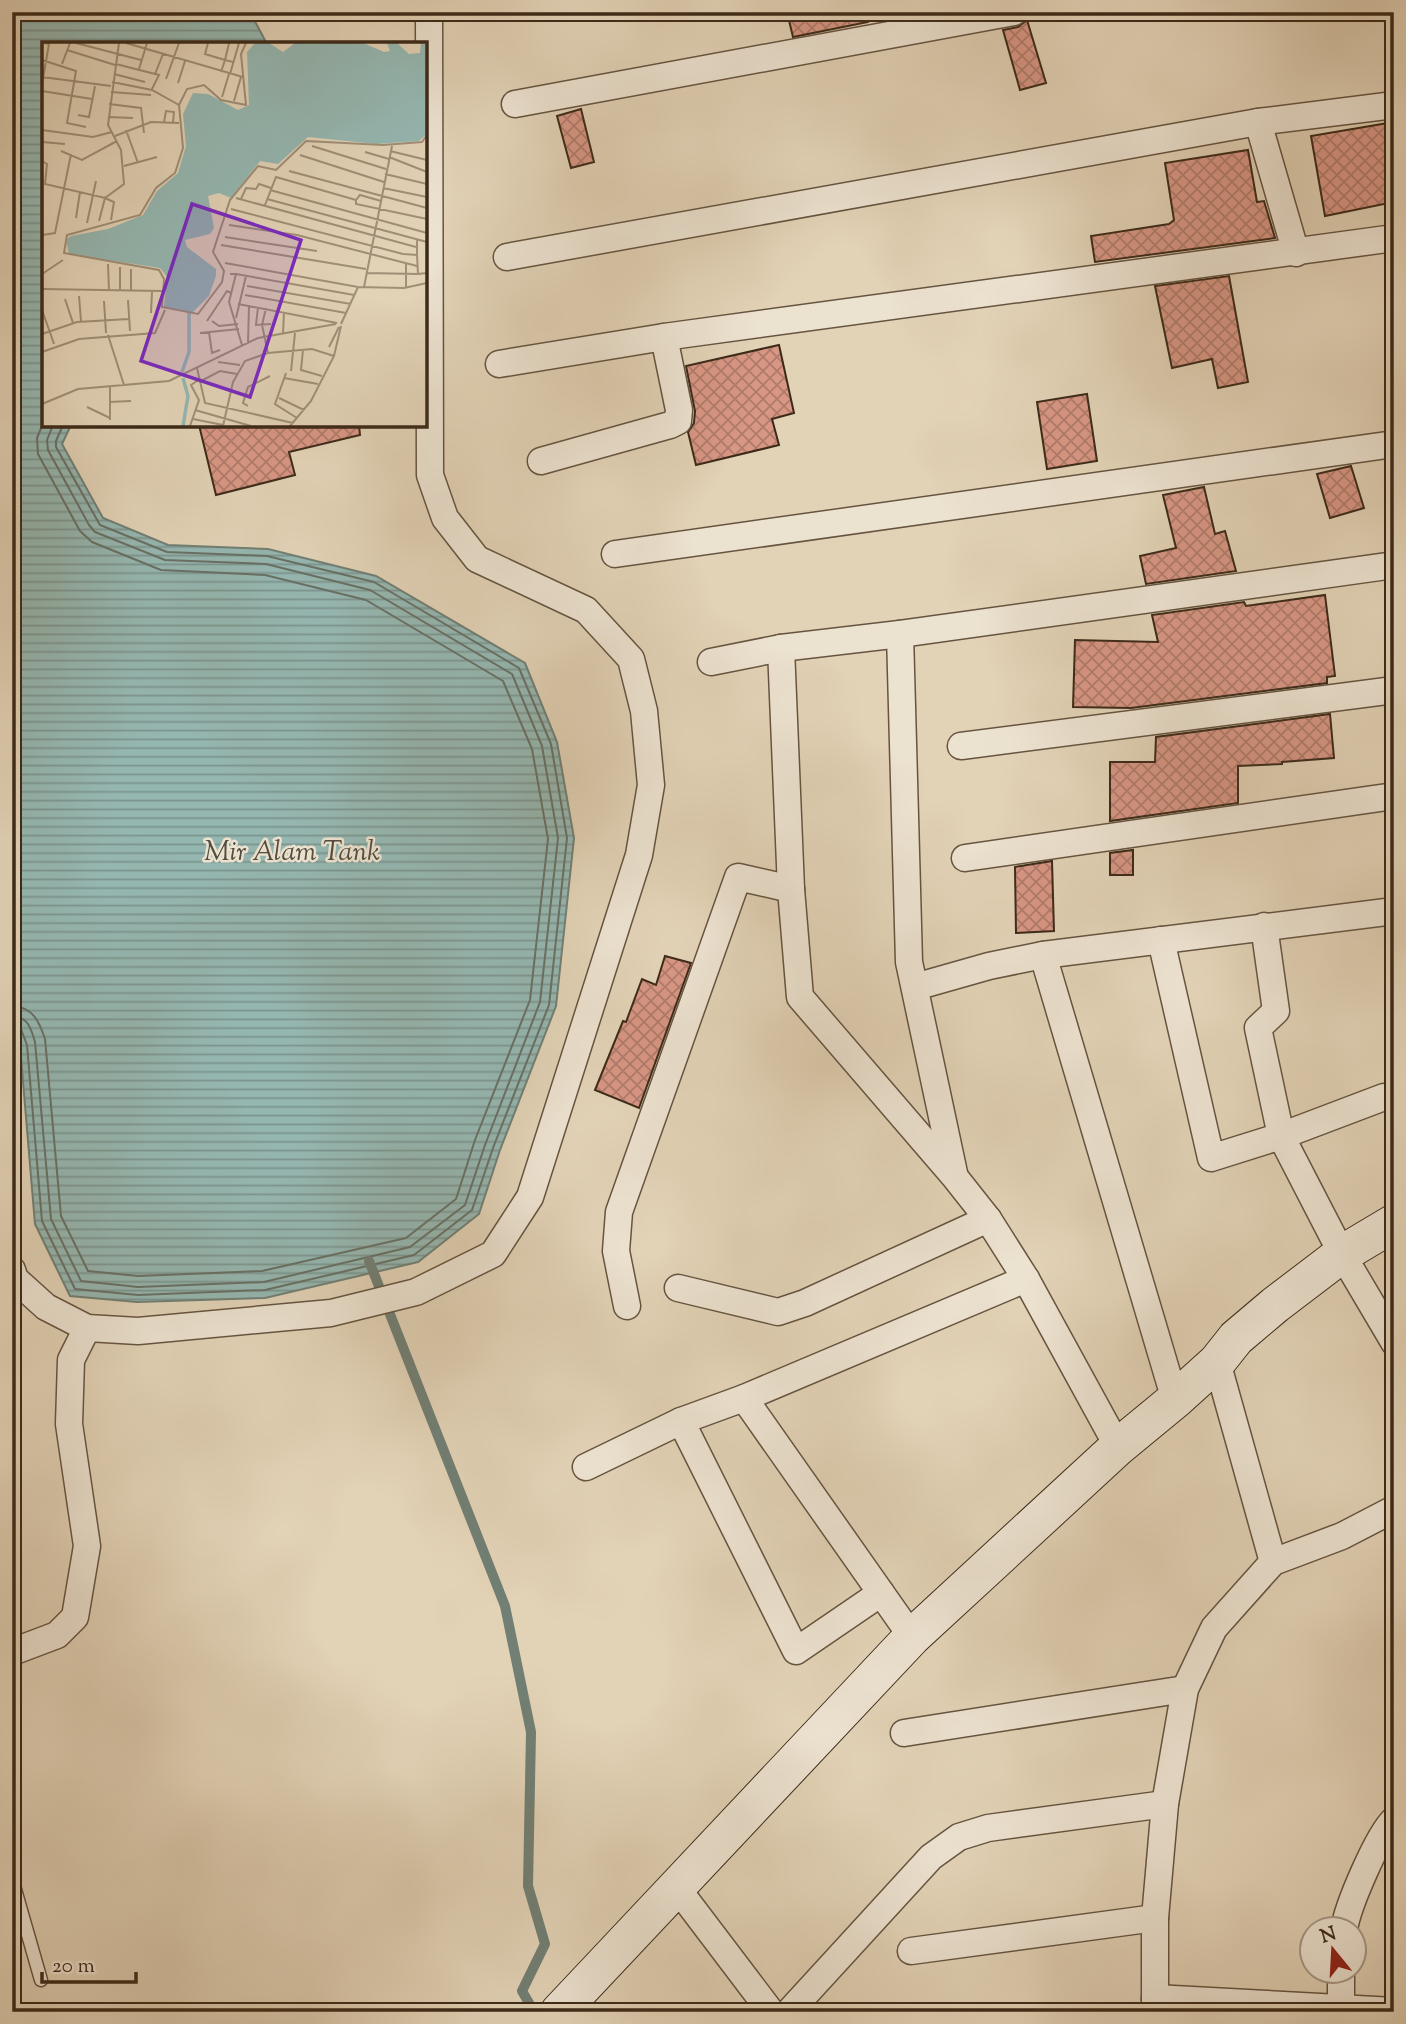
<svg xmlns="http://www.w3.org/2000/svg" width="1406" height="2024" viewBox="0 0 1406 2024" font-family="'Sorts Mill Goudy',serif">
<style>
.water{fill:url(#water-rules);stroke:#717f74;stroke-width:2}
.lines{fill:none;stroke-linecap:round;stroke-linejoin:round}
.shore{stroke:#687065;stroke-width:2}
.stream{stroke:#717f74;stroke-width:10}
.building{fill:url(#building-cross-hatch);stroke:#3c2a19;stroke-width:2}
.lane-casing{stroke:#665440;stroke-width:15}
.street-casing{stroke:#665440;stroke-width:29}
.secondary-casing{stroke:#3c2a19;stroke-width:39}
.lane{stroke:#ece2d0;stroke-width:12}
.street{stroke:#ece2d0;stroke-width:26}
.secondary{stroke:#ece2d0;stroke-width:37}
.labels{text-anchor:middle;stroke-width:5;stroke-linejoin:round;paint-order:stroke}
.water-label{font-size:28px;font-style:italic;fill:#524d3f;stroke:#ece2d0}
.inset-river{fill:none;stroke:#95b7b1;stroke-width:3.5}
.inset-road{fill:none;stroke:#a08f77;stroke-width:2}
.view{fill:#7b2cbf;fill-opacity:0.15;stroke:#7b2cbf;stroke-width:3.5}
.inset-edge{fill:none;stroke:#3c2a19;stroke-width:3.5}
</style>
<defs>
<pattern id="water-rules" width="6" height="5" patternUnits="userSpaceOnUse" patternTransform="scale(1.75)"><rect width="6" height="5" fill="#95b7b1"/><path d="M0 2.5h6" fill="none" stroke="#7b958f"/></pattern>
<pattern id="building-cross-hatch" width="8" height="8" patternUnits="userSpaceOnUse" patternTransform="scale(1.75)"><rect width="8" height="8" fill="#d89684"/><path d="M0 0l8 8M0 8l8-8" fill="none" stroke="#b07b6b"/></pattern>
</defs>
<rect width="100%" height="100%" fill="#e2d2b6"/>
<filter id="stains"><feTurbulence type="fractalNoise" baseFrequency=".00286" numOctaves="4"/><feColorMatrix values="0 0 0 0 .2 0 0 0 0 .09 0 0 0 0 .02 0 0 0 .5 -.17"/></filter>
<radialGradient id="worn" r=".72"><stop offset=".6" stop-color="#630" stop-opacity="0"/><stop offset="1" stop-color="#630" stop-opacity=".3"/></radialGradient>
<path class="water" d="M12,12H250L267,44H44V425H71L62,444L103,518L168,545L268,549L376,576L525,663L557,742L574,838L556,1006L500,1150L479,1214L418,1262L265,1298L137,1302L70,1296L35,1224L20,1046L12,1023Z"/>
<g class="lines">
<g class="shore">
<path d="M12,1006C33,1007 39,1021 45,1039L61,1216L88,1271L138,1276L262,1271L406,1238L456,1199L475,1140L530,1000L548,839L532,749L503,681L366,600L265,575L161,570L92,542L80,531L38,454L37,438L44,421"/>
<path d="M12,1016C28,1017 31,1028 35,1042L51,1219L81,1281L138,1287L264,1282L410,1247L465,1205L485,1145L540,1002L558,838L542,746L512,674L370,590L266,564L165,560L95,532L89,525L48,450L47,440L53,425"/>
<path d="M12,1025L21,1029L27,1045L42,1221L75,1289L138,1295L265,1290L414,1255L472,1210L493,1148L549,1005L567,838L551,744L519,668L374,582L267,556L167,552L100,525L56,447V441L63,425"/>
</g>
<path class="stream" d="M369,1261L505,1606L531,1732L528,1886L545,1944L522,1991L529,2003"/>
</g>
<g class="building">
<path d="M787,12H867L868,22L793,37Z"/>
<path d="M1027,20L1046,83L1020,90L1003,30L1018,27Z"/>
<path d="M581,109L594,162L571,168L557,116Z"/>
<path d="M1394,122V202L1325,216L1311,136Z"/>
<path d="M1248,150L1257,202L1264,201L1275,238L1095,262L1091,236L1169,224L1174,220L1165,163Z"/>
<path d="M1229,276L1248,382L1218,388L1212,359L1172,368L1155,286Z"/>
<path d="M779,345L794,413L772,419L779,445L696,465L688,432L694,423L695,411L686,366Z"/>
<path d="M1087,394L1097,461L1047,469L1037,402Z"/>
<path d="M199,425H359L360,435L289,452L295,475L216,495Z"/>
<path d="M1351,466L1364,508L1330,518L1317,474Z"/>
<path d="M1204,487L1215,534L1225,531L1236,571L1146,584L1140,556L1176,548L1163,495Z"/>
<path d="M1325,595L1335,676L1327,677V683L1131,708L1073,707L1075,640L1158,642L1152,615L1244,602L1246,606Z"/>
<path d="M1330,714L1334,758L1282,762V764L1238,766V803L1110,821V762H1155L1156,737Z"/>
<path d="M1133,850V875H1110V853Z"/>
<path d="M1052,861L1054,931L1016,933L1015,867Z"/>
<path d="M665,956L691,963L639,1108L595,1090L623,1021L626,1022L642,979L656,985Z"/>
</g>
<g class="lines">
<defs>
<path id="lane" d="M12,1879L41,1980"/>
<g id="street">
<path d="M515,104L1014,12"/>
<path d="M1258,122L1296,253"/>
<path d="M507,257L1258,122L1394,105"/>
<path d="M499,364L664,337L1394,238"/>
<path d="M541,461L670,425L678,421L679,410L664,337"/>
<path d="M615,554L1394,444"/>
<path d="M900,634L909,962L954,1173"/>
<path d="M781,648L900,634L1394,565"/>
<path d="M711,662L781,648L791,889L800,997L954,1176L988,1219L1026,1279L1118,1447"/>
<path d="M961,746L1394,690"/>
<path d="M965,858L1394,796"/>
<path d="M1264,926L1276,1011L1258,1028L1281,1136L1342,1254L1394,1342"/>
<path d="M1161,940L1211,1158L1281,1136L1384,1097"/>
<path d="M1043,955L1175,1400"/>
<path d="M915,987L989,966L1043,955L1394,911"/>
<path d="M12,1270L15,1279L46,1307L87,1328L138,1331L331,1313L416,1292L493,1254L530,1197L639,855L651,785L644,711L631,659L586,610L477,559L445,518L430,475L429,12"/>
<path d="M678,1288L778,1312L805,1303L988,1219"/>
<path d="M627,1306L616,1251L619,1212L738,877L791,889"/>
<path d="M1217,1362L1273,1562"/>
<path d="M744,1398L912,1637"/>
<path d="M681,1421L796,1651L881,1593"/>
<path d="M586,1467L681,1421L744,1398L1026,1279"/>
<path d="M12,1652L57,1635L75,1617L87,1546L69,1424L71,1360L87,1328"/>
<path d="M904,1733L1185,1689"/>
<path d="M677,1888L771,2012"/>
<path d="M1344,1930C1347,1907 1378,1835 1394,1820"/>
<path d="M911,1951L1155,1918"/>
<path d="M1341,1972V2012"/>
<path d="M1155,1998L1394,2011"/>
<path d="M789,2012L931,1857L959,1837L988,1828L1165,1804"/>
<path d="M1155,2012V1918L1165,1804L1185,1689L1214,1628L1273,1562L1342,1536L1394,1509"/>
</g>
<path id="secondary" d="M559,2012L912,1637L1118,1447L1175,1400L1217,1362L1236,1338L1275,1305L1342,1254L1394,1223"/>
</defs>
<use href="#lane" class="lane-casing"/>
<use href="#street" class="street-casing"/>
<use href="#secondary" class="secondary-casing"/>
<use href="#lane" class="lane"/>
<use href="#street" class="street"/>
<use href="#secondary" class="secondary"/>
</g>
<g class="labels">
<g class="water-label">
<text x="292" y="860">Mir Alam Tank</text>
</g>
</g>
<g transform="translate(42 42)">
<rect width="385" height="385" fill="#e2d2b6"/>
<path d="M213,1H227L241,10L253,1H321L342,10L348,9L345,1H355L367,12L378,11L379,1H385V92L377,99L334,102L266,95L236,122L218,119L189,156L177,151L166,154L172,186L168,192L143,198L145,205L174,227V234L167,254L150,271L122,265L125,235L118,226L27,212L24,198L29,194L66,187L101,173L115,149L136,131L144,104L141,72L151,51L166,52L196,68L207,63L205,10Z" fill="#95b7b1"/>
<path class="inset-river" d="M140,330L147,310V271M141,384L146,354L141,336"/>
<path class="inset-road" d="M34,1L99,18M84,1L201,35M166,1L163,12L183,18L179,30M187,1L183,18L191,20M204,1L199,12L204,63L179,58L162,43L145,47L137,63L141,106L133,131L114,146L98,173L25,193L22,211L117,228L122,237L120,265L156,272L180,240L182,229L171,210L188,158L216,124L234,128L264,99L341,103L380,100L385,93M25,8L73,23M0,18L34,29L25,81L44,85M20,22L28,1M74,22L117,33L110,47M97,27L105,1M72,32L103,40M113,32L121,12M188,32L197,1M0,35L69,44M124,37L137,1M70,40L110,48L137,63M136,41L143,19M0,42L7,2L3,1M0,49L50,57M69,50L109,53M180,55L187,32M192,59L199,35M67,62L99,66L102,91M36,73L47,75L53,44M66,75L91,76M122,80L124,69L132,70L131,81M0,88L51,95L70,90M84,88L96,121M73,94L109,80L137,81M0,100L23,102M270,104L344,127M19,109L40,118L75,99M348,109L385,118M323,110L347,117M258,113L342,140M347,115L385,130M0,119L5,122L3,142L63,156L82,142L79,108L66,83L77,1M82,124L115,115M247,129L385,166M343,132L385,142M341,146L385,155M228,148L385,191M194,156L374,205M199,157L204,146L214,147L217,142L229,146M225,157L385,200M314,158L318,153L339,159M223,163L234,135L314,158V162L385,177M189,167L361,212L375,213V197M34,176L38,150M57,179L63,156L72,160L69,178M45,181L54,139M187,183L255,193L375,224M0,193L13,191L29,112M183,195L275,209M179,203L324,227M375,213L376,232L385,231M183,221L316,245M66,222L67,249M364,222V245M78,225V249M89,227V249M324,231L376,232M0,232L21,218M188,232H194L187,260L200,303M194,232L312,253M205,244L309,262M322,245L350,104M0,247L120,249M203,253L304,271M37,254L39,279M23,257L31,281M86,258L88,289M62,259L64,291M196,262L295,281M216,265L214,283L229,282M224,266L220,283L226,311M0,268L12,302M109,271L110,249M194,276L204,234M165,279L185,249L189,251M170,279L177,284L196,282M299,282L316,245L362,246L385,241M167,290L170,311L178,308M158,291L197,287M0,292L35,280L87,277M241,292L242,270M66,293L82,343M206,301L207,263M287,305L297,285M261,308L259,328L280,334M0,310L37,297L113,291L123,268M176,320L198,323M155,326L163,361L251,381M249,329L253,291M244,331L233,362L255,376M242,336L276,342M159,339L178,329L195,332M68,345V378M237,356L262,368M67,360L89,359M0,362L36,347L127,339L216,296L294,282M206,364L201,361L206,345L228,334M45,365L68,376M153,368L209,384M151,377L181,383M148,384L157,358L149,343L158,337M181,384L191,340L203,319L226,311L270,307L292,314M248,384L269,359L292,314L299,284"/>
<path class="view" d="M150,162L259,198L208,355L99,319Z"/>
<rect width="385" height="385" class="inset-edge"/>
</g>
<rect width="1406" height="2024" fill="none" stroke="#e2d2b6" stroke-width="42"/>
<rect x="14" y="14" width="1378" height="1996" fill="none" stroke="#3c2a19" stroke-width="3.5"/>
<rect x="21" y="21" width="1364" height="1982" fill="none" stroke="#3c2a19" stroke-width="2"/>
<g transform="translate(1333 1950) rotate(342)"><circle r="33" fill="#ece2d0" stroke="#a69887" stroke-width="2"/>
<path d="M0-5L12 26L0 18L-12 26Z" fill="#8f2418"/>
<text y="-10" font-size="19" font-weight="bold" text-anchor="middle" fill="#3c2a19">N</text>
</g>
<path d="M42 1972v10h94v-10" fill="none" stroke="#3c2a19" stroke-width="3.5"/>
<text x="52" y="1972" font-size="21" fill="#3c2a19" stroke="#ece2d0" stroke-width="5" paint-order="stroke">20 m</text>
<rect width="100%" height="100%" filter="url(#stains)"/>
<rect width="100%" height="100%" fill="url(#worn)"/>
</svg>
